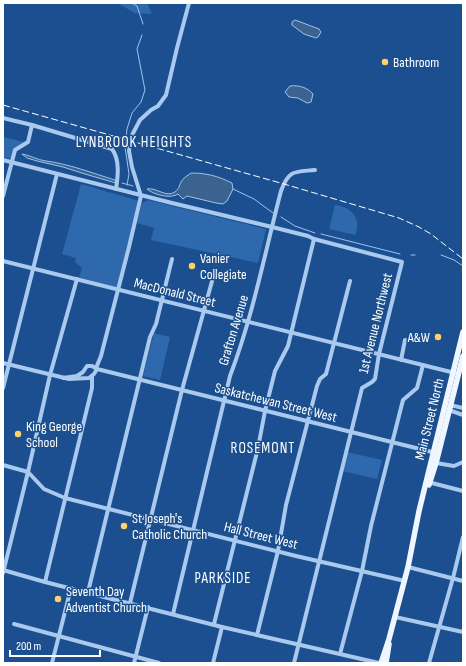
<svg xmlns="http://www.w3.org/2000/svg" width="466" height="666" viewBox="0 0 466 666" font-family="'Sofia Sans Condensed',sans-serif">
<style>
.green{fill:#2e69ad}
.water{fill:#3c6290;stroke:#9cc4f0}
.lines{fill:none;stroke-linecap:round;stroke-linejoin:round}
.stream{stroke:#9cc4f0;stroke-width:1}
.minor{stroke:#a9c9ee;stroke-width:4}
.major{stroke:#f0f6ff;stroke-width:5.5}
.rail{stroke:#fff;stroke-width:1;stroke-dasharray:7 3;stroke-linecap:butt}
.poi-dot{fill:#ffd166;stroke:#1b4f8f;stroke-width:1.5}
.labels{text-anchor:middle;stroke-width:3;stroke-linejoin:round;paint-order:stroke}
.poi-label{font-size:14px;fill:#fff;stroke:#1b4f8f;text-anchor:start}
.street-label{font-size:14px;fill:#fff;stroke:#1b4f8f}
.neighbourhood-label{font-size:15px;letter-spacing:1px;fill:#fff;stroke:#1b4f8f}
</style>
<rect width="100%" height="100%" fill="#1b4f8f"/>
<g class="green">
<path d="M117,3H147L152,14L135,13Z"/>
<path d="M3,137L28,143L16,151L12,159L3,157Z"/>
<path d="M81,184L139,201L117,288L79,278L82,268L75,262L76,258L62,254Z"/>
<path d="M148,200L266,229L258,263L151,240L154,228L137,223L142,203Z"/>
<path d="M335,205C352,207 362,219 355,235L329,229Z"/>
<path d="M154,333L170,337L160,380L143,376Z"/>
<path d="M347,452L382,460L377,479L343,471Z"/>
</g>
<g class="water">
<path d="M295,20L319,29L321,32L318,37L316,38L304,34L292,25V22Z"/>
<path d="M290,86C298,85 307,87 313,94L311,102L307,103L298,98L289,97L285,92Z"/>
<path d="M22,154C30,155 37,160 46,161C69,164 92,173 115,180L116,181V183L85,174L63,167L37,161L27,158Z"/>
<path d="M191,173C206,173 218,176 232,183L233,189L227,201L223,204L216,203L187,196L183,199L178,194C171,199 154,195 147,189C156,187 166,198 175,192C179,189 179,186 181,182C183,178 187,176 191,173Z"/>
</g>
<g class="lines">
<g class="stream">
<path d="M132,3L137,6L143,24"/>
<path d="M122,183L133,186"/>
<path d="M127,185L129,174L125,147L127,129L132,113L141,102L145,90L137,49L142,35"/>
<path d="M233,189L254,199L273,213"/>
<path d="M281,217L295,226L315,233"/>
<path d="M321,234L400,254"/>
<path d="M411,255H415"/>
<path d="M441,255L454,260L463,266"/>
</g>
<g class="minor">
<path d="M3,118L32,125L112,149C120,160 118,176 116,189"/>
<path d="M3,160L172,203L272,227L308,236L314,239L402,262L379,354L375,379L372,382L362,388L294,663"/>
<path d="M3,196L15,150L28,142L32,125"/>
<path d="M3,261L455,373"/>
<path d="M401,360L405,340"/>
<path d="M3,363L69,379L89,378L94,374L97,369L92,366H87L83,372L77,376L63,378"/>
<path d="M96,368L101,356L129,247L141,196L132,167L129,151L131,137L140,120L151,110L158,106L166,95L177,48L189,3"/>
<path d="M97,369L436,453"/>
<path d="M3,388L57,174"/>
<path d="M450,405L463,408"/>
<path d="M449,410L463,415"/>
<path d="M436,463L454,466L463,462"/>
<path d="M3,465L28,472L44,489L65,498L296,556L405,581"/>
<path d="M428,482L463,491"/>
<path d="M408,567L463,581"/>
<path d="M3,570L45,582L222,627L379,663"/>
<path d="M3,573L28,472L50,375L77,279"/>
<path d="M45,582L92,388V376"/>
<path d="M88,592L150,337L156,324L172,259"/>
<path d="M130,603L182,390L214,274"/>
<path d="M173,614L230,376C253,316 265,252 281,191C289,169 295,172 315,170"/>
<path d="M395,617L463,632"/>
<path d="M14,624L159,663"/>
<path d="M214,624L258,448L265,411L275,371L288,346L314,239"/>
<path d="M257,635L278,551L286,505L317,386L320,379L326,374L350,281"/>
<path d="M340,654L362,571L371,526L403,400L417,388L423,365"/>
<path d="M52,663L71,588"/>
<path d="M134,663L148,607"/>
<path d="M213,663L222,627"/>
<path d="M429,663L453,578L463,537"/>
</g>
<g class="major">
<path d="M429,485L436,463L463,356"/>
<path d="M381,663L389,639L408,567L419,511L463,332"/>
<path d="M386,663L389,644"/>
</g>
<path class="rail" d="M3,105L284,184L399,218L419,227L431,234L463,259"/>
</g>
<g class="poi-dot">
<circle cx="385" cy="62" r="4"/>
<circle cx="192" cy="266" r="4"/>
<circle cx="438" cy="337" r="4"/>
<circle cx="18" cy="434" r="4"/>
<circle cx="124" cy="526" r="4"/>
<circle cx="58" cy="599" r="4"/>
</g>
<g class="labels">
<g class="poi-label">
<text x="393" y="67">Bathroom</text>
<text x="200" y="263">Vanier<tspan x="200" dy="16">Collegiate</tspan></text>
<text x="430" y="342" text-anchor="end">A&amp;W</text>
<text x="26" y="431">King George<tspan x="26" dy="16">School</tspan></text>
<text x="132" y="523">St Joseph's<tspan x="132" dy="16">Catholic Church</tspan></text>
<text x="66" y="596">Seventh Day<tspan x="66" dy="16">Adventist Church</tspan></text>
</g>
<g class="street-label">
<text transform="translate(175 292) rotate(14)" y="5">MacDonald Street</text>
<text transform="translate(375 323) rotate(-76)" y="5">1st Avenue Northwest</text>
<text transform="translate(233 330) rotate(-73)" y="5">Grafton Avenue</text>
<text transform="translate(276 402) rotate(14)" y="5">Saskatchewan Street West</text>
<text transform="translate(429 419) rotate(-76)" y="5">Main Street North</text>
<text transform="translate(261 535) rotate(14)" y="5">Hall Street West</text>
</g>
<g class="neighbourhood-label">
<text x="134" y="147">LYNBROOK HEIGHTS</text>
<text x="263" y="453">ROSEMONT</text>
<text x="223" y="583">PARKSIDE</text>
</g>
</g>
<rect width="466" height="666" fill="none" stroke="#ffffff" stroke-width="8"/>
<path d="M10 650v6h90v-6" fill="none" stroke="#ffffff" stroke-width="2"/>
<text x="16" y="650" font-size="12" fill="#ffffff" stroke="#1b4f8f" stroke-width="3" paint-order="stroke">200 m</text>
</svg>
